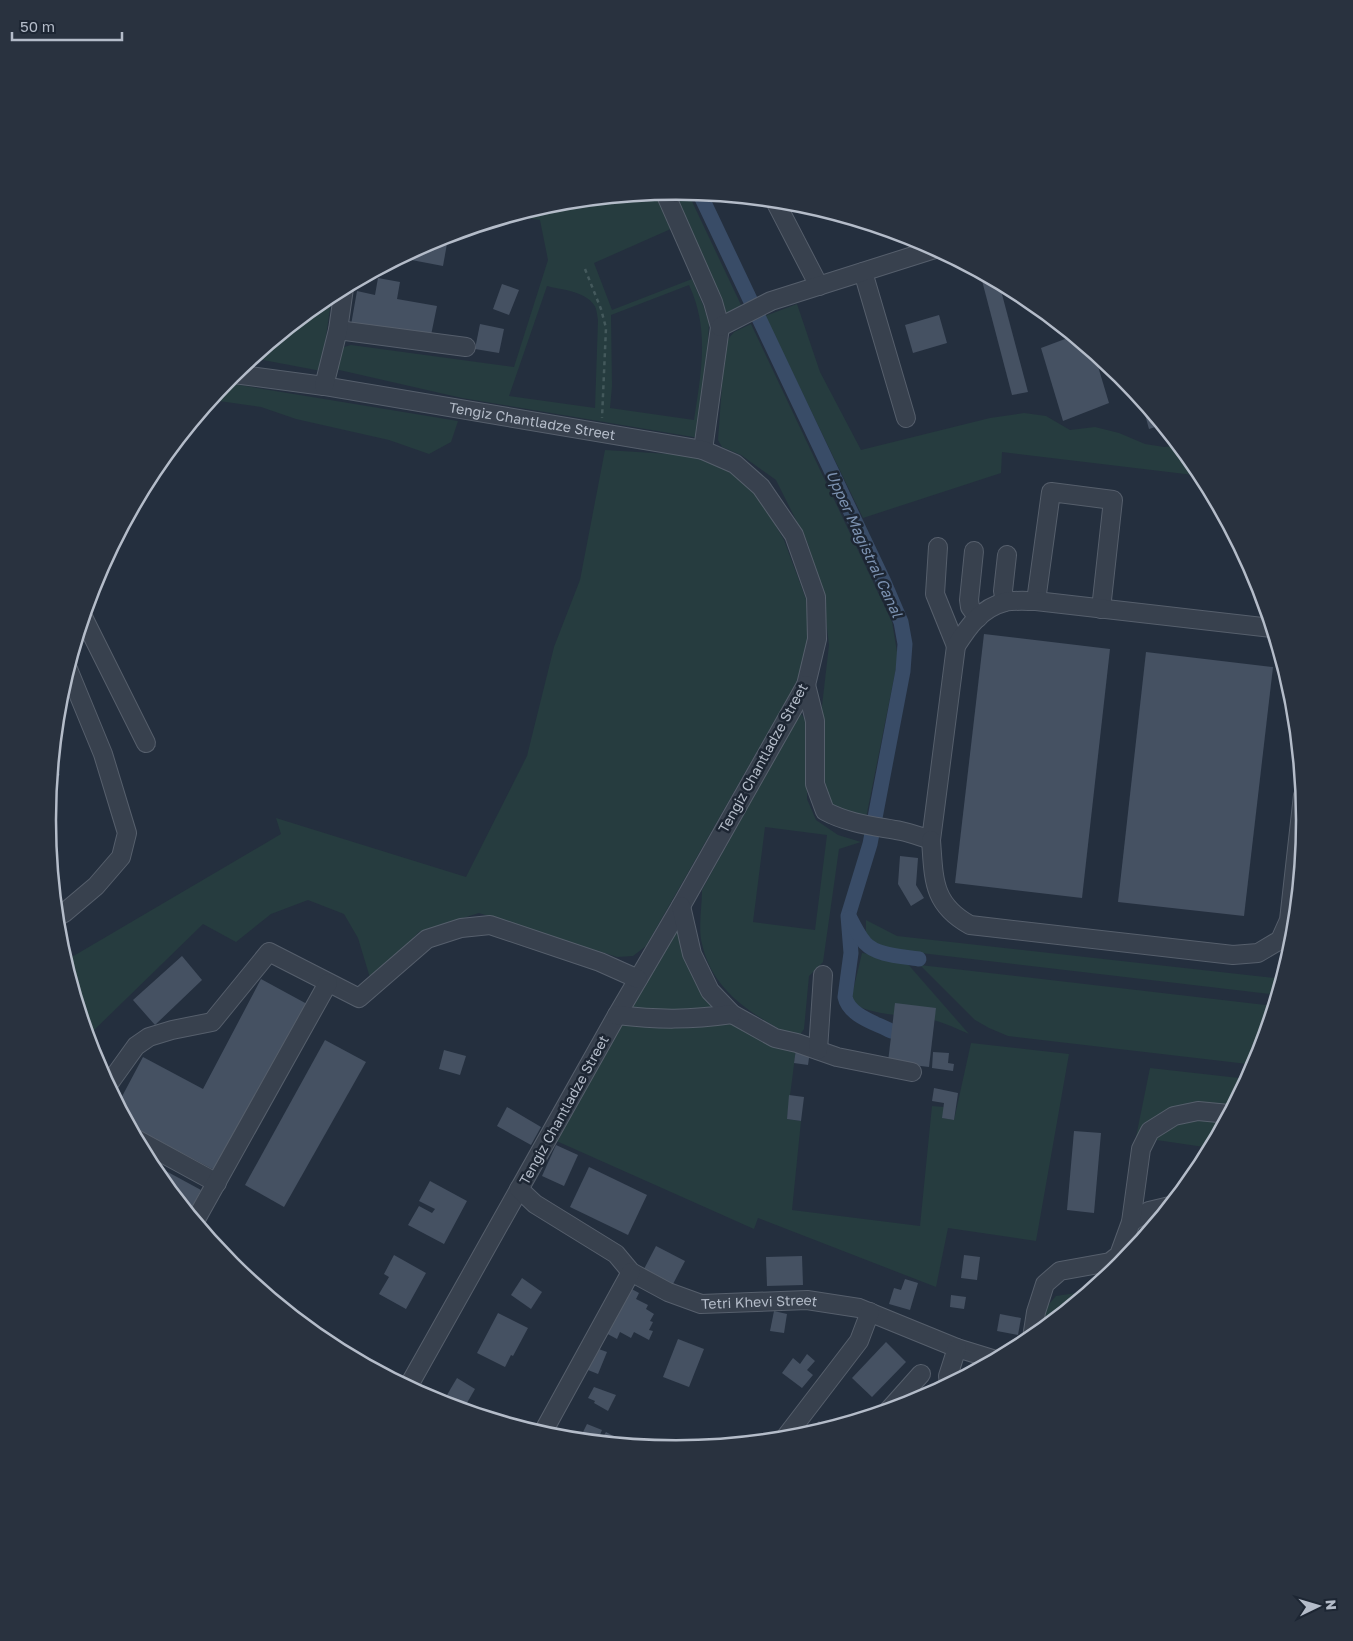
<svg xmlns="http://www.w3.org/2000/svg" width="1353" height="1641" viewBox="0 0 1353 1641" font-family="'Golos Text',sans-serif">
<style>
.green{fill:#263c3f;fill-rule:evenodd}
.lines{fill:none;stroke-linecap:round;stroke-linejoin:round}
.canal{stroke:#394c67;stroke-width:15}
.building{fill:#455162}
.minor-casing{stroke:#565f6c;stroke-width:20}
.path{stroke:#44595c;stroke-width:2.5;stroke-dasharray:4 4;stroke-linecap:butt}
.minor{stroke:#38414e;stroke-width:18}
.labels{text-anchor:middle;stroke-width:5;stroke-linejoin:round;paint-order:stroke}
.street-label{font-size:14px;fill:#b4bcc9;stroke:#1d2633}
.water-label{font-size:15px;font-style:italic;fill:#7c92b1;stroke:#1d2633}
.rim{fill:none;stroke:#b4bcc9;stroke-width:2.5}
</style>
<rect width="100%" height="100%" fill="#242f3e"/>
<g class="green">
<path d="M672,192L688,193L742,307L726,315L719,313Z"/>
<path d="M658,193L673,228L594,263L612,310L692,279L703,305L709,323L706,371L699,438L462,398L335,369L341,348L351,345L514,367L548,260L540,220L512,216L554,204ZM689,285C710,329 701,374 694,420L610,408L612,386L611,315ZM547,286C562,290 585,291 594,305C597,309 597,315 598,320L595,408L509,396Z"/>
<path d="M332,295L321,371L253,358L327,297Z"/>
<path d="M797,304L820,372L861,450L990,418L1024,413L1046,416L1070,430L1095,427L1119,433L1145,444L1164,447L1179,446L1202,476L1002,452L1001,473L863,518L765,316Z"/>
<path d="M751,324L892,622L898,658L866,818L847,812L833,805L825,791L822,706L829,645L823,595L808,544L776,480L741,455L722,447L718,440L725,343L734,332Z"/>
<path d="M226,383H227L458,421L451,442L429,454L389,440L296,419L261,407L212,400Z"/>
<path d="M605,450L702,456L734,473L756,492L784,540L806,599L809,641L799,678L646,946L633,956L617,957L479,913L419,932L371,981L358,938L344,914L308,900L271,914L236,942L203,924L88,1036L65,961L281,834L276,818L466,877L527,756L554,647L580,580Z"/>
<path d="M800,712L808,724L807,799L816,820L838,835L861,842L839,849L823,962L809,976L804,1029L797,1039C756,1016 713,994 702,944C698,929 702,906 702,890ZM765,827L827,835L815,930L753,922Z"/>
<path d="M866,920L897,936L1283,979L1278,995L904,951L877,946L866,933Z"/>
<path d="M680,926L703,995L721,1016L796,1049L787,1119L801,1121L792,1210L920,1226L932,1106L944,1107L943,1118L954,1120L971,1043L1069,1054L1036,1241L948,1228L936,1287L758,1218L754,1229L552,1139Z"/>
<path d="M862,953L870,954L880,960L906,962L969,1034C958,1029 945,1023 933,1020C911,1015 871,1016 853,1003L852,995Z"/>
<path d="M920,965L1274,1006L1256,1065L1008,1036L989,1028L975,1020Z"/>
<path d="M1150,1068L1248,1079L1211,1148L1136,1137Z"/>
<path d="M1090,1291L1042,1330L1044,1310L1056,1296Z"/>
</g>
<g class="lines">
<g class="canal">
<path d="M700,194L883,580L901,622L905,644L903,671L870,844L848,916L851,953L845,997C849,1016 876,1023 891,1031"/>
<path d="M850,918C854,926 859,936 865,943C877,956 902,956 919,959"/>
</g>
</g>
<g class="building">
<path d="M444,237L448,238L443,266L401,258L436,239Z"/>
<path d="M980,273L999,283L1028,392L1012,395Z"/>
<path d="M378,278L400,282L397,299L437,306L430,340L351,325L357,291L375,295Z"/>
<path d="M502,284L519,290L509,315L493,309Z"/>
<path d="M939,315L947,343L913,353L905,325Z"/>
<path d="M480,324L504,329L499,353L475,349Z"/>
<path d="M1073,336L1094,353L1109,403L1063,421L1041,348Z"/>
<path d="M1141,400L1162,425L1149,429Z"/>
<path d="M984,634L1110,649L1082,898L955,883Z"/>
<path d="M1146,652L1273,667L1244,916L1118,902Z"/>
<path d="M53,762L60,775L51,780L52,779Z"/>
<path d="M900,856L918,858L916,885L924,898L911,906L898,884Z"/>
<path d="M182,956L202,980L155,1025L133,1000Z"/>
<path d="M261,979L307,1004L218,1172L129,1125L118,1104L143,1057L203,1089Z"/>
<path d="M895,1003L936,1008L929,1067L888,1062Z"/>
<path d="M325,1040L366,1062L284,1207L245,1185Z"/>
<path d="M796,1049L810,1051L808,1065L794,1063Z"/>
<path d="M444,1050L466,1056L460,1075L439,1069Z"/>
<path d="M933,1052L949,1053L948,1063L954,1064L953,1071L932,1068Z"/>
<path d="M934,1088L958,1093L954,1120L942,1118L944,1103L932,1101Z"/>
<path d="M789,1095L804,1097L801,1121L787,1119Z"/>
<path d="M507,1107L541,1127L531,1145L497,1126Z"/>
<path d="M1074,1131L1101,1133L1094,1213L1067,1210Z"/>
<path d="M556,1145L578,1155L564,1186L542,1176Z"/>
<path d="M153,1164L201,1190L189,1213L153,1170L152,1167Z"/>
<path d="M589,1167L647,1195L628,1235L570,1207Z"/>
<path d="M430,1181L467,1201L444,1244L408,1225L419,1206L432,1213L435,1209L419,1201Z"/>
<path d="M656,1246L685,1261L673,1284L644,1269Z"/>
<path d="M394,1255L426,1273L406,1309L379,1294L389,1277L384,1274Z"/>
<path d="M964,1255L980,1257L977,1280L961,1278Z"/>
<path d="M802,1256L803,1285L767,1286L766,1257Z"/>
<path d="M522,1278L542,1292L531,1309L511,1295Z"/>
<path d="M905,1279L918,1283L910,1310L889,1304L894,1288L901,1290Z"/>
<path d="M628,1287L639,1293L636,1299L648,1305L646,1309L654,1314L650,1321L653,1322L649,1330L653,1331L649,1340L634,1332L631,1338L620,1332L617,1339L602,1331Z"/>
<path d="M951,1295L966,1297L964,1309L950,1307Z"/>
<path d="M774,1311L787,1314L784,1333L770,1331Z"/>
<path d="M498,1313L528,1328L513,1356L511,1355L505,1367L477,1353Z"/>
<path d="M1000,1314L1021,1318L1018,1335L997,1331Z"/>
<path d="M678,1339L704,1349L689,1387L663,1377Z"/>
<path d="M886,1342L906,1362L872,1397L852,1378Z"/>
<path d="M596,1348L607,1352L598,1374L588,1370Z"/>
<path d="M807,1354L815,1361L807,1370L813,1375L802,1388L782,1373L793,1358L800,1364Z"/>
<path d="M457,1378L475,1389L463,1410L444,1400Z"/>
<path d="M594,1387L616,1395L608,1411L594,1403L595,1401L588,1398Z"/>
<path d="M819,1421L827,1429L807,1435Z"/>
<path d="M587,1424L602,1430L597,1442L581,1436Z"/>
<path d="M606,1432L617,1438L614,1443L600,1442Z"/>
</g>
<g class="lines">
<defs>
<g id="minor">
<path d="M665,193L713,302L720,327L703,450"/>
<path d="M775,201L819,286"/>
<path d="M863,272L906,418"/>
<path d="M720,327L771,301L935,249"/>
<path d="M338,330L466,347"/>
<path id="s1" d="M234,374L324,386L703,450L735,464L761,487L794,535L816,597L817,639L806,685L681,906L617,1015L408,1387"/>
<path d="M324,386L338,330L344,288"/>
<path d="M938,547L935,594L956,646"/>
<path d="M974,551L969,600L970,607L978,618"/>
<path d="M1036,601L1051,492L1113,500L1101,609"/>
<path d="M1005,602L1003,591L1007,555"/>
<path d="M84,619L146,743"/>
<path d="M806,685L815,721V784L825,811C849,824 875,826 901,831C911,833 921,837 931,840L956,646C968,627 981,608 1005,602C1014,600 1026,601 1036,601L1272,628"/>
<path d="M931,840C934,879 932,904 970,925L1233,955L1258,953L1280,940L1289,920L1303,795"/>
<path d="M681,906L692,954L710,991L732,1014L775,1038L797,1043L837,1057L912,1072"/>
<path d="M57,917L64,913L96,886L121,857L127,833L103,754L68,669"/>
<path d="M617,1015C658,1020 690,1020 732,1014"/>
<path d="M818,1050L823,975"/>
<path d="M108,1085L136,1046L149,1037L172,1030L212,1022L269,952L359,998L427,939L461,928L490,925L600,962L638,979"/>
<path d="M138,1140L217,1183"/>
<path id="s2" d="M519,1189L535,1204L616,1254L631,1272L668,1292L701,1304L807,1300L859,1308L957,1348L996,1360"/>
<path d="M195,1221L328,983"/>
<path d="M1131,1222L1149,1211L1170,1206"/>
<path d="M1032,1338L1036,1312L1045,1284L1060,1271L1110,1262L1119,1255L1131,1222L1141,1149L1150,1131L1174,1116L1198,1111L1229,1114"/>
<path d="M949,1384L948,1376L957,1348"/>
<path d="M888,1411L921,1374"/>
<path d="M542,1434L631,1272"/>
<path d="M784,1439L859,1341L870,1312"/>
</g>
</defs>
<use href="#minor" class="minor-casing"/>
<path class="path" d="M585,269L601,309L606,328L602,418"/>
<use href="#minor" class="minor"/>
</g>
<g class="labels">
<g class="street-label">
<text dy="5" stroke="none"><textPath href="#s1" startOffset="302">Tengiz Chantladze Street</textPath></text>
<text transform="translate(763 758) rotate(-61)" y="5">Tengiz Chantladze Street</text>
<text transform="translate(564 1110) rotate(-61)" y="5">Tengiz Chantladze Street</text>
<text dy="5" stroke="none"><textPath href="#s2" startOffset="276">Tetri Khevi Street</textPath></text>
</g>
<g class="water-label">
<text transform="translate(864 544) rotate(65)" y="5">Upper Magistral Canal</text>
</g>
</g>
<path d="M0 0H1353V1641H0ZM56 820a620 620 0 1 1 1240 0a620 620 0 1 1-1240 0Z" fill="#29323f" fill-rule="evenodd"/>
<path class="rim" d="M56 820a620 620 0 1 1 1240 0a620 620 0 1 1-1240 0Z"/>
<g transform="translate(1318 1606) rotate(85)" stroke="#1d2633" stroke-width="4" paint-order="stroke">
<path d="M0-4L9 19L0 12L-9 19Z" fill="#b4bcc9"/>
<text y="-8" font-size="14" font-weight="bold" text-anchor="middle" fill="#b4bcc9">N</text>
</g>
<path d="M12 32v8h110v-8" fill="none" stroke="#b4bcc9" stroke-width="2.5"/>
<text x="20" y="32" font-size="15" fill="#b4bcc9" stroke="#1d2633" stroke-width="4" paint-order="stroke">50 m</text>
</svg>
